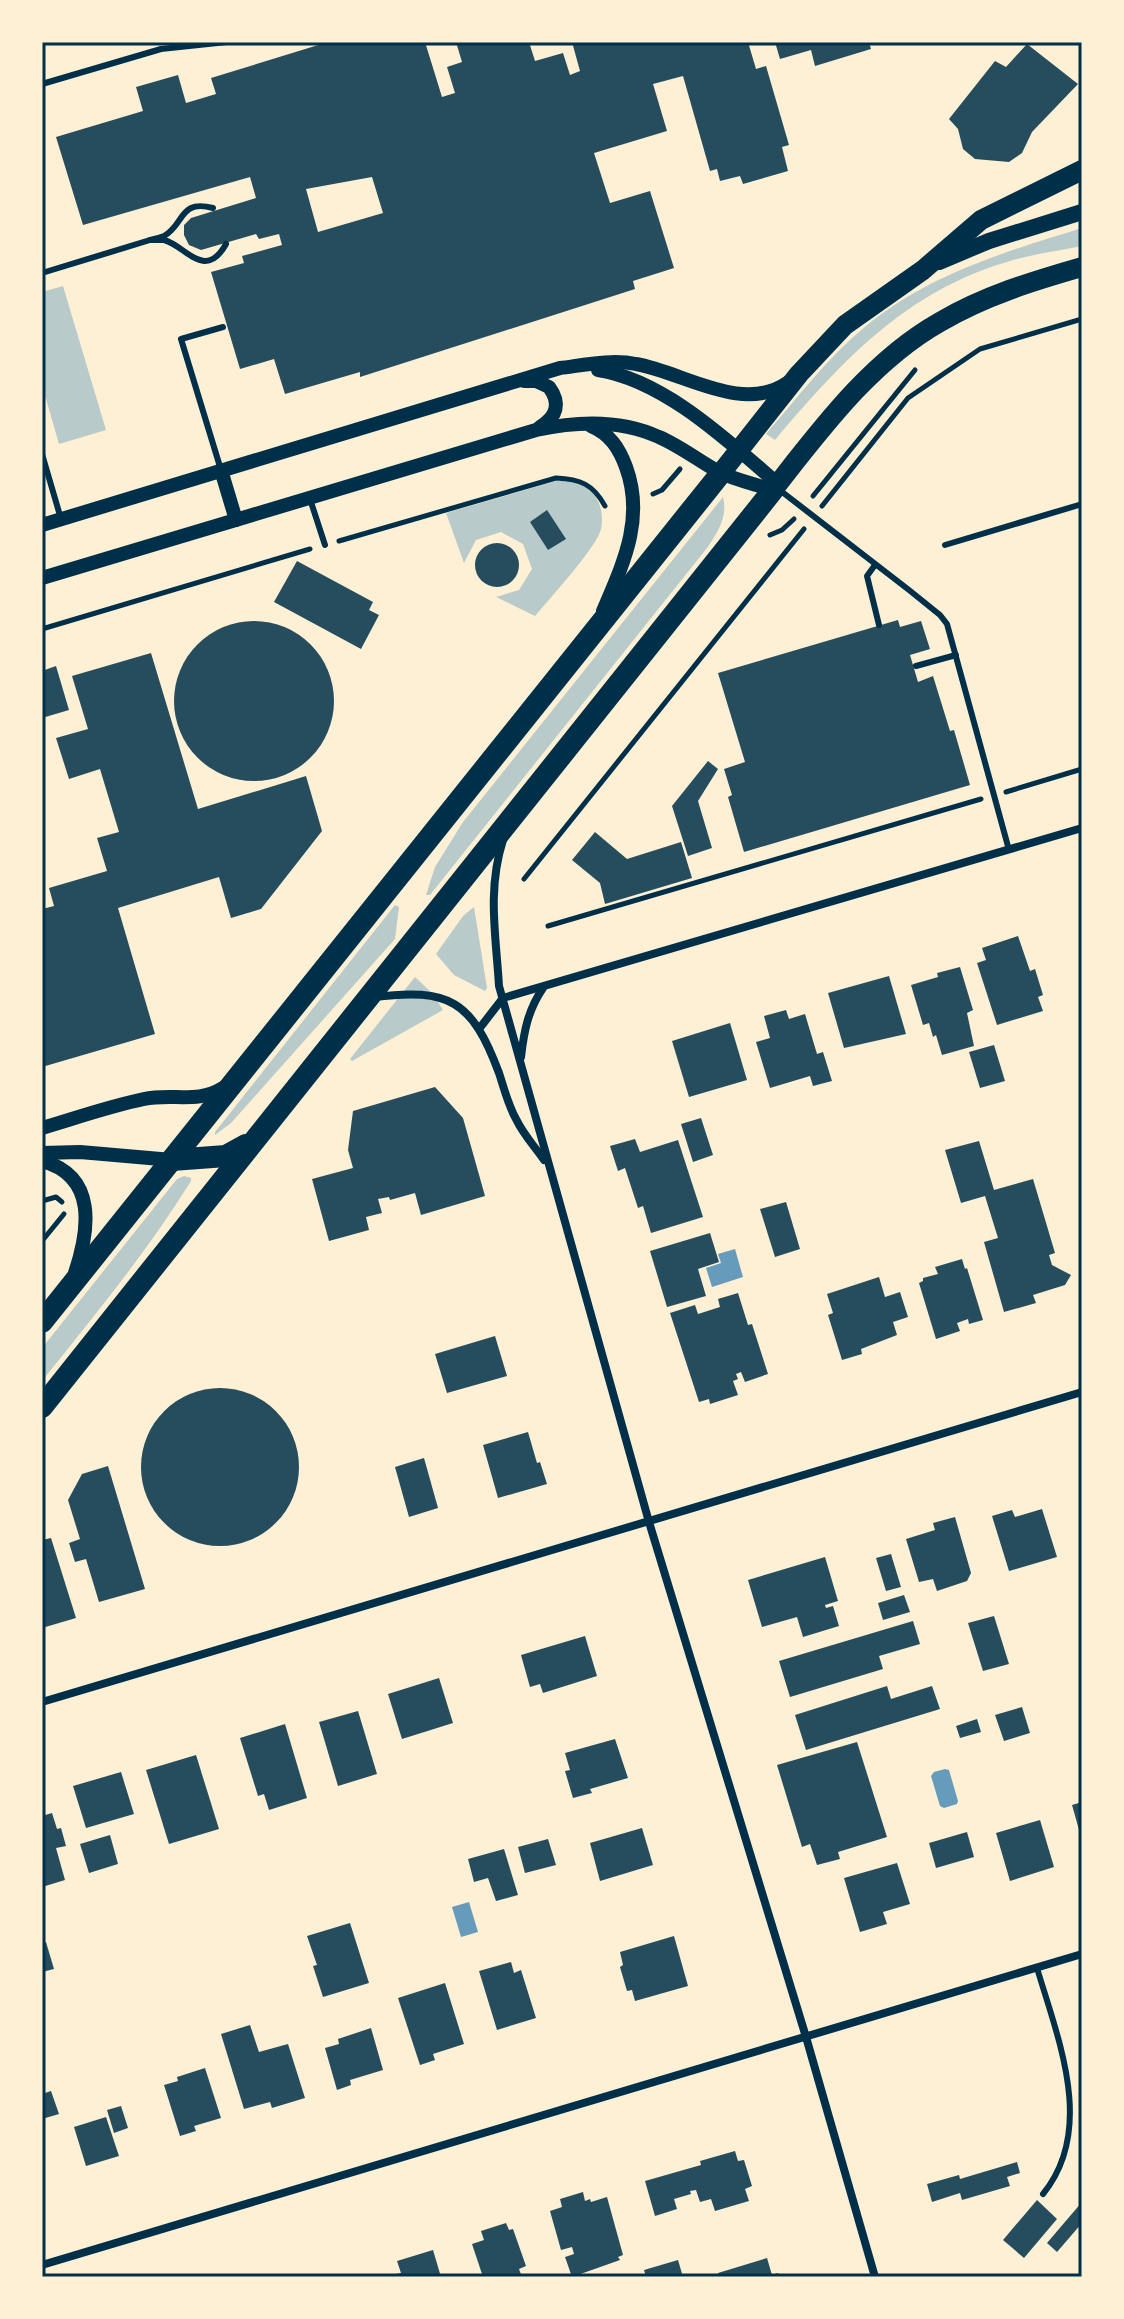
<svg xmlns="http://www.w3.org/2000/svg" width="1124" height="2319" viewBox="0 0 1124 2319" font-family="'Exo 2',sans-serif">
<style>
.green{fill:#b9caca}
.water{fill:#669bbc}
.building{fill:#264d5e;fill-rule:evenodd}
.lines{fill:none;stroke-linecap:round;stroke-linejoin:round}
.path{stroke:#003049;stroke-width:5}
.service{stroke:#003049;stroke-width:6}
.minor{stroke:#003049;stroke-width:8}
.tertiary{stroke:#003049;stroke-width:14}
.secondary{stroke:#003049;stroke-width:16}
.primary{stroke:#003049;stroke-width:20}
.trunk{stroke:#003049;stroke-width:22}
.neatline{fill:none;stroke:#003049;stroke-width:3}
</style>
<rect width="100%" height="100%" fill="#fdf0d5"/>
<g class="green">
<path d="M1082,228V246C1058,251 1033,254 1010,261C906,291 842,361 775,440L766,434C798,397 828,357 866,326C929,274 1005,252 1082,228Z"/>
<path d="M63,286L106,430L59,444L42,385V292Z"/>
<path d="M556,481C572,481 586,482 595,496C602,506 604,521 600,532C593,551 550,598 535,616L496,597L519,590L532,569L523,544L501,532L476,540L464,563L446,513Z"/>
<path d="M723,497C728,516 718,532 707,548L430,895H426L435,867L463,822Z"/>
<path d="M395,905L399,907L395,939L231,1123L215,1135V1132Z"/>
<path d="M474,907L487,988L485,991L454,975L436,954L463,916Z"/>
<path d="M415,977L433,994L443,1010L352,1061L350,1059Z"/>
<path d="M184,1176L191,1178V1181C147,1252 94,1316 42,1381V1348L177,1179Z"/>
</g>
<g class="water">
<path d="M735,1249L743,1277L712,1287L706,1268L721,1263L718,1254Z"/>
<path d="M945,1769L949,1770L958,1801L957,1804L944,1808L940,1806L931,1776L934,1772Z"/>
<path d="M469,1902L478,1932L461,1937L452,1907Z"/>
</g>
<g class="building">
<path d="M328,42H361L362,44L425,42L442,97L455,93L447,67L462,62L456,42H529L535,61L563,53L570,75L580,71L572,42H748L756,69L766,66L789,145L782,147L788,171L743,184L740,176L720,181L717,169L710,171L683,76L653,84L667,131L594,153L610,203L650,191L674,268L633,281L635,289L360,377V372L285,394L274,359L240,369L211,272L244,263L242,256L282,245L279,234L259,239L256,234L201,250L189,245L184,235V225L191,218L256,198L250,177L83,225L56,137L143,111L136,87L178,75L186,103L216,94L211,78ZM372,177L383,213L318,232L306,189Z"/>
<path d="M775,42H869L871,49L815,66L811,50L780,59Z"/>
<path d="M1027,44L1078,84L1032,132L1022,153L1009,162L975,159L963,149L958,129L949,119L995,61L1006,67Z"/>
<path d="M547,510L566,539L548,550L530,522Z"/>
<circle cx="497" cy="565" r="22"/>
<path d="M297,561L373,602L369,610L379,615L361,649L274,602Z"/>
<path d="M898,620L900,627L921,621L930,649L910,655L918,682L933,676L950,731L954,730L970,785L744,852L728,797L732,795L724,769L745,762L718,673Z"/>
<circle cx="254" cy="701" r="80"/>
<path d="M151,653L198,809L306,776L322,831L261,909L231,918L219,877L118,908L155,1034L42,1067V909L54,906L49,888L107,871L97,838L119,832L100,769L69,779L56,738L88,729L72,676Z"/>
<path d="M56,666L69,710L42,718V671Z"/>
<path d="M708,761L718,769L698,801L712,848L688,856L672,806Z"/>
<path d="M595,832L627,859L681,842L692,878L605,904L600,883L572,860Z"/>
<path d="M1018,936L1030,971L1035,969L1043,995L1038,997L1043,1011L997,1025L977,963L986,960L982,948Z"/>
<path d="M960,967L973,1010L967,1013L974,1046L942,1055L936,1035L933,1037L929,1023L923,1025L911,985L938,977L937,973Z"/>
<path d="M889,976L906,1034L844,1048L828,993Z"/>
<path d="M786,1010L789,1019L805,1014L817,1054L823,1052L832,1081L813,1086L810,1076L770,1088L756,1042L770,1038L764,1016Z"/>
<path d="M730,1023L747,1080L689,1097L672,1041Z"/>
<path d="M994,1045L1005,1081L980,1088L969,1052Z"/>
<path d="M435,1087L463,1118L485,1196L421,1215L415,1193L390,1200L389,1197L378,1199L382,1213L366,1217L369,1230L329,1241L312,1179L353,1168L348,1150L353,1111Z"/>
<path d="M701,1118L713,1155L693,1162L681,1124Z"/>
<path d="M635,1139L640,1152L678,1140L703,1217L651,1233L643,1206L638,1208L625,1168L618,1171L610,1146Z"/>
<path d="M979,1141L994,1190L1033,1179L1055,1253L1049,1255L1052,1265L1071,1275L1065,1285L1033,1295L1036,1303L1004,1312L984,1242L998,1238L985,1196L961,1203L945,1150Z"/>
<path d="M786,1202L800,1249L775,1257L760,1209Z"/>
<path d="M710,1233L719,1262L698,1269L706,1296L667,1307L650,1251Z"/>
<path d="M962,1259L965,1269L967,1268L983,1320L969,1324L968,1319L957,1323L960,1331L936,1339L919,1283L923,1281V1278L938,1274L935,1267Z"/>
<path d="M879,1277L885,1297L900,1292L908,1317L893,1322L897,1335L861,1349L862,1354L842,1360L828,1315L833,1313L827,1294Z"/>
<path d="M738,1293L748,1325L752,1324L768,1374L745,1382L741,1372L736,1374L738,1379L733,1381L738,1395L710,1404L709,1399L699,1402L670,1313L695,1305L698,1314L720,1307L718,1299Z"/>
<path d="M495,1336L507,1376L447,1393L435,1354Z"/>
<circle cx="220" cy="1467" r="79"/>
<path d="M528,1432L537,1463L540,1462L547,1484L498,1498L483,1445Z"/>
<path d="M424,1458L438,1508L409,1517L395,1467Z"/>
<path d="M108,1466L145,1589L99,1602L86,1559L75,1562L69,1543L80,1539L68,1500L82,1474Z"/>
<path d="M1042,1509L1057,1557L1009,1571L992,1516L1012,1510L1015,1517Z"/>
<path d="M955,1517L971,1573L967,1581L937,1591L933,1579L919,1582L906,1539L935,1530L933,1523Z"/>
<path d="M51,1538L76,1618L42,1628V1540Z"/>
<path d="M891,1554L901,1587L886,1591L876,1558Z"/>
<path d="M825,1557L838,1601L825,1605L826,1608L833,1606L839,1626L803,1637L797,1617L762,1627L748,1580Z"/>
<path d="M904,1595L910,1612L883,1620L878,1603Z"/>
<path d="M994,1616L1009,1664L983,1671L968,1623Z"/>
<path d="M913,1621L920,1644L879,1656L883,1669L790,1697L779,1661Z"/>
<path d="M585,1636L597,1676L543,1693L540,1684L530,1687L521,1655Z"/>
<path d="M439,1678L453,1723L402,1739L388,1694Z"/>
<path d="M887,1686L891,1699L932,1686L940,1709L806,1750L795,1715Z"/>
<path d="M1022,1707L1030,1733L1004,1741L995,1715Z"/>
<path d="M358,1711L377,1774L338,1786L319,1722Z"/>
<path d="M977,1719L981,1732L960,1738L956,1726Z"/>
<path d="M285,1724L307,1798L269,1810L264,1794L258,1796L240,1738Z"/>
<path d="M615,1739L628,1778L590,1789L592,1793L573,1798L565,1771L570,1770L565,1753Z"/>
<path d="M857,1742L887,1837L838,1852L840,1859L817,1865L810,1844L802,1847L777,1765Z"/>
<path d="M196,1755L219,1829L169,1844L146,1770Z"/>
<path d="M121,1772L134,1814L86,1828L73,1786Z"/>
<path d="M1082,1802V1837H1081L1072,1805Z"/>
<path d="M52,1813L57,1829L61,1828L66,1846L56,1848L65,1880L42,1887V1816Z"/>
<path d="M1040,1820L1054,1867L1010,1881L996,1833Z"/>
<path d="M642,1828L653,1865L600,1881L590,1843Z"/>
<path d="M967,1832L974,1857L936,1868L929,1843Z"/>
<path d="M110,1835L118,1864L89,1873L80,1844Z"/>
<path d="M548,1839L556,1865L525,1873L518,1847Z"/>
<path d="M504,1849L518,1895L496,1901L488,1878L474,1882L468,1859Z"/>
<path d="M897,1863L910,1904L883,1912L887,1924L860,1932L844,1878Z"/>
<path d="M350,1923L369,1983L323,1997L313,1966L317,1965L307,1936Z"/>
<path d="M674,1936L688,1986L635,2001L632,1990L627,1991L620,1967L623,1965L620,1952Z"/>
<path d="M46,1942L54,1969L42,1972V1943Z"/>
<path d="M511,1962L514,1973L521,1970L536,2018L497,2030L479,1971Z"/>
<path d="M445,1983L464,2044L433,2054L435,2060L420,2065L398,1998Z"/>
<path d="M250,2025L259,2052L288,2044L305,2098L272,2108L270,2102L244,2109L221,2034Z"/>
<path d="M371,2028L383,2070L350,2080L351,2085L337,2090L325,2048L339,2044L338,2039Z"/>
<path d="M205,2068L221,2118L194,2126L196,2131L180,2136L164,2085L178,2081L177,2077Z"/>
<path d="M51,2091L59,2114L42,2119V2094Z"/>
<path d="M121,2106L128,2128L114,2133L107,2110Z"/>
<path d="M106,2117L119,2156L86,2166L74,2127Z"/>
<path d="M735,2151L738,2161L744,2160L752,2186L745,2189L749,2201L715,2211L711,2199L700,2202L696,2190L690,2191L691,2194L674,2199L677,2209L655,2216L645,2181L701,2165L700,2161Z"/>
<path d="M1017,2162L1020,2173L1007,2177L1010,2186L962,2200L960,2193L932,2202L927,2184L959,2175L960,2179Z"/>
<path d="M583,2192L585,2201L590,2199L591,2202L607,2197L623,2255L618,2257L620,2260L572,2277L565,2257L574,2254L572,2247L561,2250L550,2211L562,2207L560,2199Z"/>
<path d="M1037,2200L1057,2219L1024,2258L1003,2240Z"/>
<path d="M1082,2202V2223L1057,2252L1047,2243Z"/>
<path d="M506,2223L509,2230L513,2229L526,2266L519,2269L522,2277H483L472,2244L484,2240L481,2231Z"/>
<path d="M433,2250L441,2277H397L396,2274L401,2273L397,2261Z"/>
<path d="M767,2258L772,2275L778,2273L779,2277H719L718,2273Z"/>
<path d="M678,2260L683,2277H646L644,2270Z"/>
</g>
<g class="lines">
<g class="path">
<path d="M653,494L662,490L680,469"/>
<path d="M813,496L915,370"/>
<path d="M822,506L908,398L980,349L1082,319"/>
<path d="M770,535L782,530L794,519"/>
<path d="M339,541L556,478C580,479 593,484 605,506"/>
<path d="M42,629L310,549"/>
<path d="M1006,792L1082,769"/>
<path d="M524,879L804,529"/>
<path d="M548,926L981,799"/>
<path d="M42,1201L56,1197L62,1202"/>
<path d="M42,1241L64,1214"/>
</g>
<g class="service">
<path d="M42,84L161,49L227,42"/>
<path d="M213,208C179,199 185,224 164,236C159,238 155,239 150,240C152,240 162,240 164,240C185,245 205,282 226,244"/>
<path d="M42,273L150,240"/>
<path d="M42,454L61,519"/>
<path d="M221,470L181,339L223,327"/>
<path d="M777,488L909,590L940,615L947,624L1009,850"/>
<path d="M310,499L325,545"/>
<path d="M945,545L1082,504"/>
<path d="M875,565L867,576L879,625"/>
<path d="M916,666L956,655"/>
<path d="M1037,1968C1058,2039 1096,2129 1043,2194"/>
</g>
<g class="minor">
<path d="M503,840C487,890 496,936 499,986L649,1522L806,2037L875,2277"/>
<path d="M374,997C449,988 472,1000 499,1073C504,1088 508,1105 516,1119C523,1134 535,1147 544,1160"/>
<path d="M479,1029L503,998L1082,828"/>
<path d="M521,1057C524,1031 528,1010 543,988"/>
<path d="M42,1702L1082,1392"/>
<path d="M42,2265L1082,1954"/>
</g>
<g class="tertiary">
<path d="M598,370C664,380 728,441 778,484"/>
<path d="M524,381H536L549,387C561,403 557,417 540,427"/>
<path d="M591,426C610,434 619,448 626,467C645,519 623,564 603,611"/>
<path d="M221,470L236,520"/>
<path d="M42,525L560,368C584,365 612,359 636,364C683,372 742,414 787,383"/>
<path d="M42,578L536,430C577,421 620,419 659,437C680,446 699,461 719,472C735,480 755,484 773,490"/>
<path d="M42,1128C76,1118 110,1106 144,1099C172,1093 198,1104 223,1088"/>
<path d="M42,1153L80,1152L172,1160"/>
<path d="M42,1161C98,1176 89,1231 75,1273"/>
</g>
<path class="secondary" d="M939,262L989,241L1082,212"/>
<g class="primary">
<path d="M721,473L799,374L845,325L923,270L981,220L1082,170"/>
<path d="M773,490C821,429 871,361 940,322C984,296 1033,281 1082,267"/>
</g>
<g class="trunk">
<path d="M172,1160L226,1156L246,1145"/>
<path d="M42,1322L721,473"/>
<path d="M42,1407L773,490"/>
</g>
</g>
<rect width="1124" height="2319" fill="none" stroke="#fdf0d5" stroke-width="88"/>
<rect x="44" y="44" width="1036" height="2231" class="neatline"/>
</svg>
